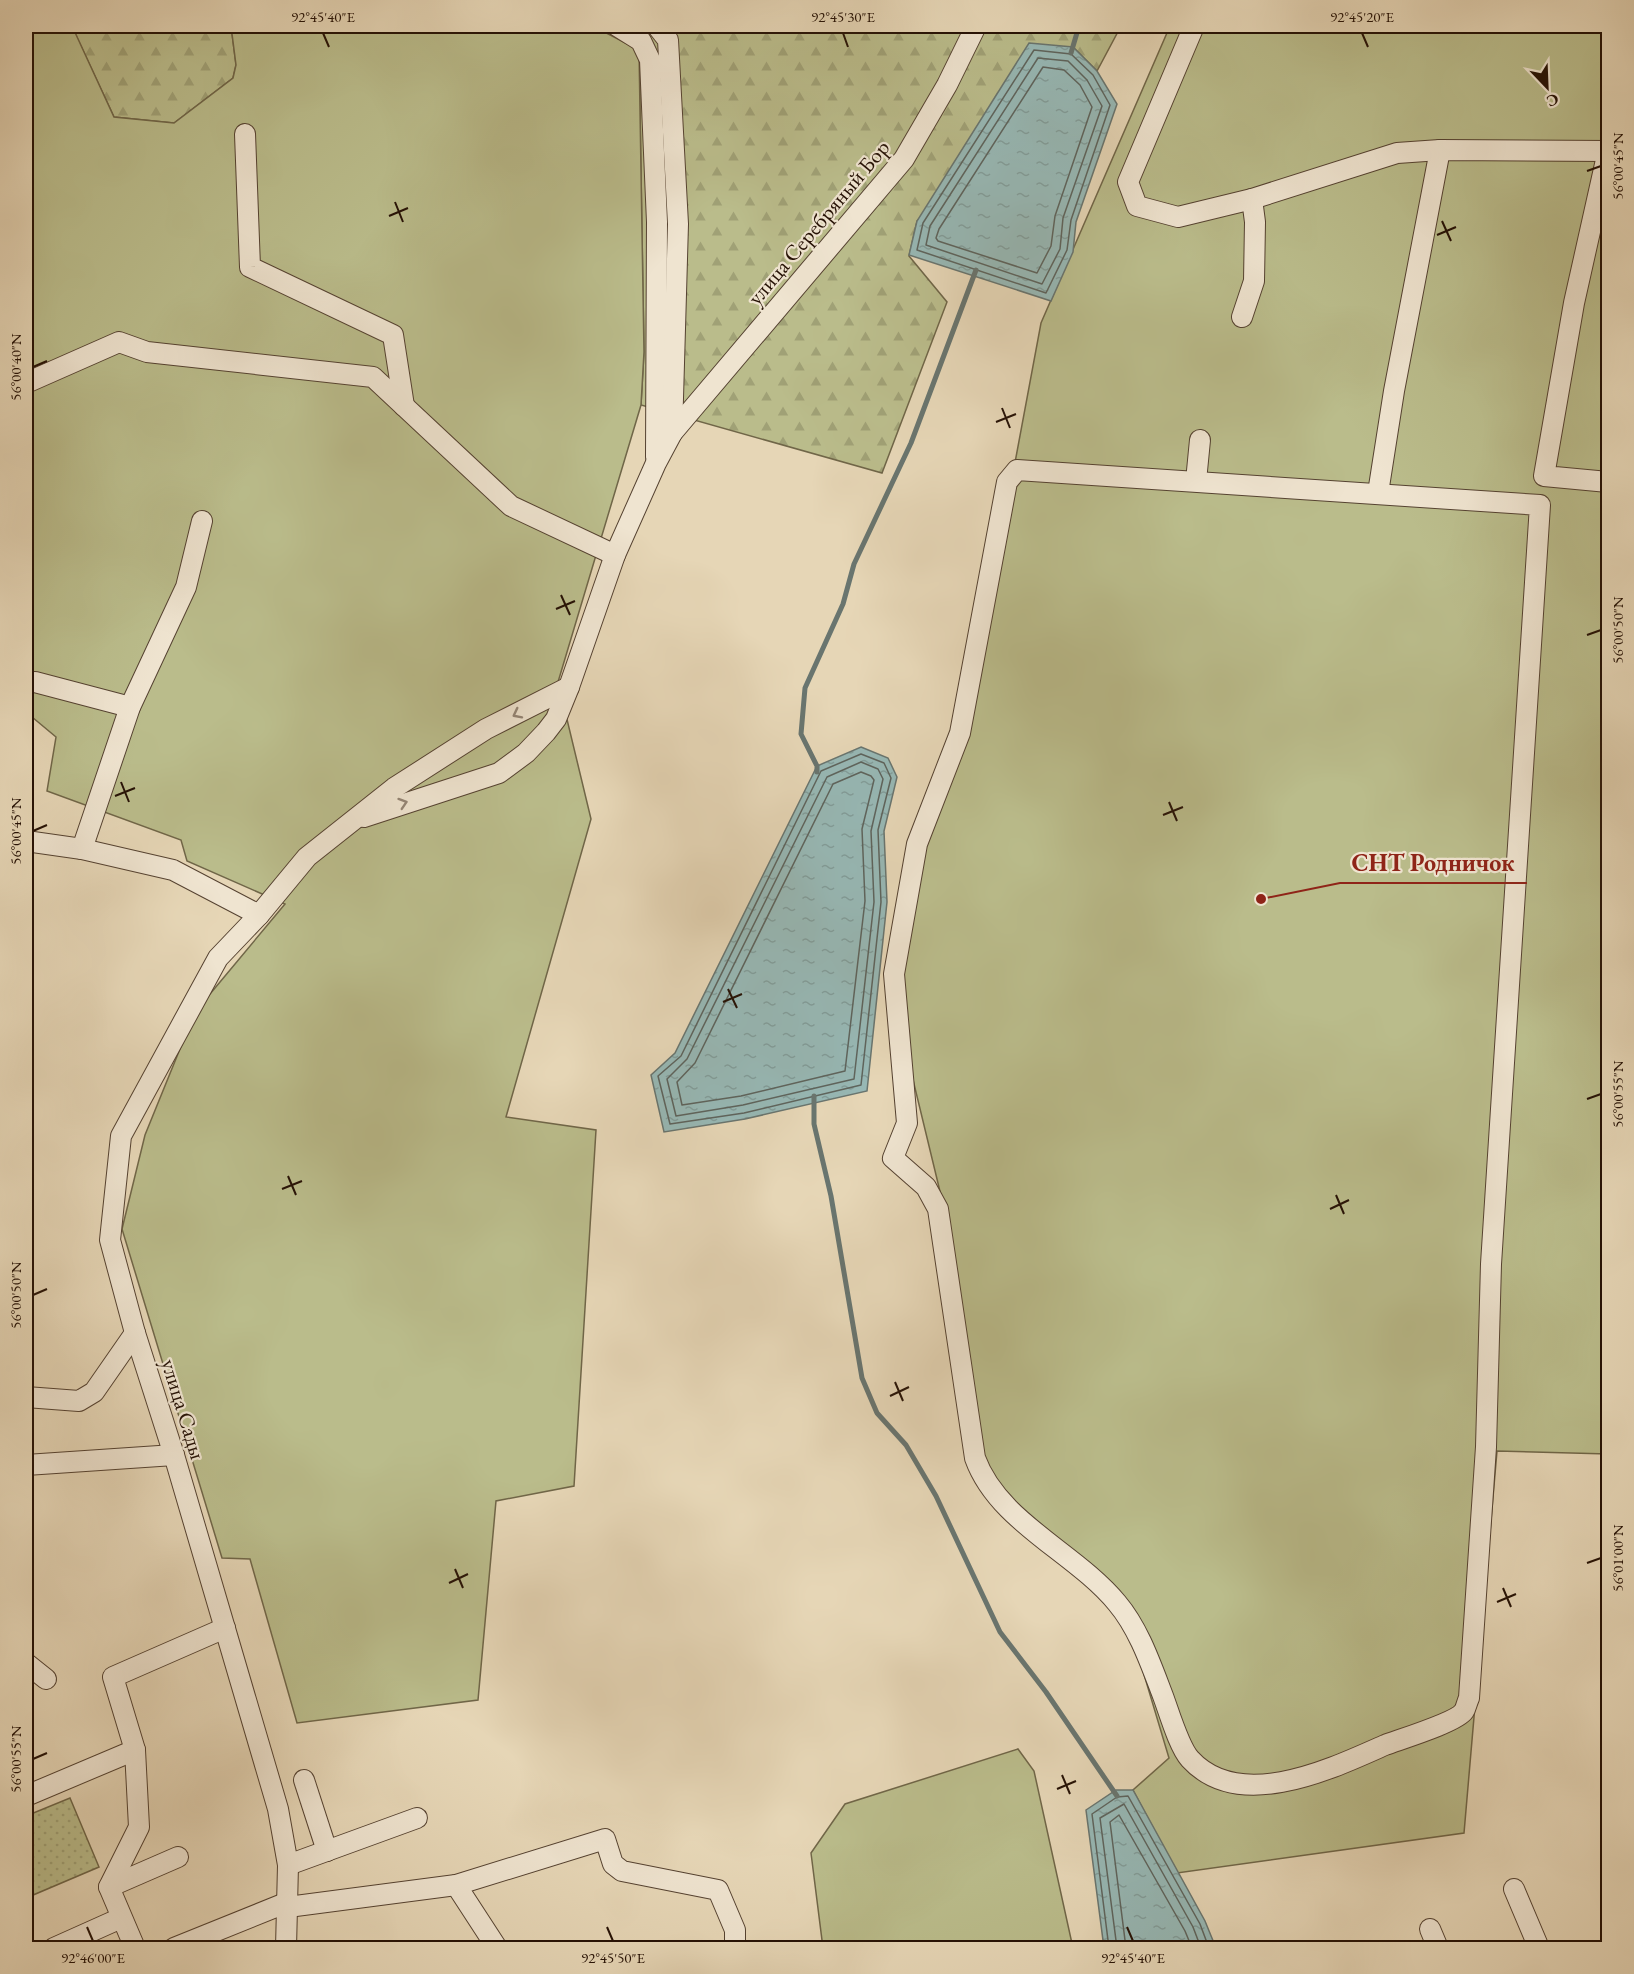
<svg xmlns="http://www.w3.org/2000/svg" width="1634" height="1974" viewBox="0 0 1634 1974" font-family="'EB Garamond',serif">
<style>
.grass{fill:url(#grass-dots);stroke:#706648;stroke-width:1.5}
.forest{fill:url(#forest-firs);stroke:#706648;stroke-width:1.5}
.garden{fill:#babc8b;stroke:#706648;stroke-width:1.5}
.water{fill:url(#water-ripples);stroke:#69756f;stroke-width:1.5}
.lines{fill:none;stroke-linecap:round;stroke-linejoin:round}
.shore{stroke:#5e645d;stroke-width:1.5}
.stream{stroke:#69756f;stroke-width:5}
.minor-casing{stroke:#554231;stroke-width:22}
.minor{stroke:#efe4d0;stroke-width:20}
.oneway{stroke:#948575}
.ticks{fill:none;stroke:#251105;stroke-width:2}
.labels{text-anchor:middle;stroke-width:4.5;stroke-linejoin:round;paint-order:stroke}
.street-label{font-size:22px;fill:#251105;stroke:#efe4d0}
.leader{fill:none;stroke:#8f2418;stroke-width:2}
.callout-dot{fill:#8f2418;stroke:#efe4d0;stroke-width:2}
.callout-label{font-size:24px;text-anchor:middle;font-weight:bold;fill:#8f2418;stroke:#efe4d0;stroke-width:4.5;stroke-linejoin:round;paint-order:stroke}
.neatline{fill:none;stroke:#251105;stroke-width:2}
.ticks-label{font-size:15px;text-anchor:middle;fill:#251105}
</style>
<defs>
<pattern id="grass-dots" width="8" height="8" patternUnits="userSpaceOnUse" patternTransform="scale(1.5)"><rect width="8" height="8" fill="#babc8b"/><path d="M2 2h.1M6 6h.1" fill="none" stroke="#a0a176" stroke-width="1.8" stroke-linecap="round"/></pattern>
<pattern id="forest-firs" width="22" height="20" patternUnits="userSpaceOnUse" patternTransform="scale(1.5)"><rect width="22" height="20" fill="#babc8b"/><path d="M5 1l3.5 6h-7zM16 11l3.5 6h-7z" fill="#a0a176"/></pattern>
<pattern id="water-ripples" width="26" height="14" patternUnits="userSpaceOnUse" patternTransform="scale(1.5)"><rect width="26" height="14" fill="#97b8b5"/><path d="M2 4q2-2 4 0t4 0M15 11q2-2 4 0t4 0" fill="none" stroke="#829d9a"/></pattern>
</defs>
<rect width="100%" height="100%" fill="#e6d6b6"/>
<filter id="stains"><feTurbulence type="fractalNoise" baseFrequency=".00333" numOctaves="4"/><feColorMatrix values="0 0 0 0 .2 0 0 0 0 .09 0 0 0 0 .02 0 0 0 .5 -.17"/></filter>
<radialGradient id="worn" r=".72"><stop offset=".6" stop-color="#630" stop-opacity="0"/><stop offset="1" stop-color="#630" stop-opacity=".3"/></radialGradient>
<path class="grass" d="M70,1798L99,1867L26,1898V1816Z"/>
<g class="forest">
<path d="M76,26H231L236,65L233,78L174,123L114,117L72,27Z"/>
<path d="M593,26H1121L1097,71L1073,47L917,221L909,256L947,302L882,473L641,405L644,352L639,50Z"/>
</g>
<g class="garden">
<path d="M26,26H76L73,28L114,117L174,123L233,78L236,65L231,26H593L639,50L644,352L641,405L558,682L591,819L506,1117L596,1130L574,1486L496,1501L478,1700L297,1723L250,1559L222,1558L122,1229L145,1135L195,1012L285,904L187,861L181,840L47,791L56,737L26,712Z"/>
<path d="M1170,26H1608V1454L1497,1451L1464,1833L1177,1873L1133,1790L1169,1758L1122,1601L982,1474L944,1208L907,1055L902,959L927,840L959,763L1041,323Z"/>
<path d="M1018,1749L1034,1771L1073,1948H823L811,1853L845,1804Z"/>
</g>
<g class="water">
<path d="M1029,43L1073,47L1097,71L1117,104L1076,222L1073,252L1051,301L909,255L917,221Z"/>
<path d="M861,747L888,758L897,777L884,831L887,902L867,1091L745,1119L664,1132L651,1075L675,1053L817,766Z"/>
<path d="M1116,1790H1133L1205,1921L1216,1948H1104L1086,1810Z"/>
</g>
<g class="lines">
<g class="shore">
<path d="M1034,50L1071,54L1093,75L1110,105L1071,220L1067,250L1046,293L917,250L923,223Z"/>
<path d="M1038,58L1068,61L1087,80L1102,106L1063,218L1060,249L1042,284L926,245L930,226Z"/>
<path d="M1043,67L1064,70L1080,85L1092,107L1055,216L1051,246L1037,273L938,241L936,238L939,229Z"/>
<path d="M861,754L884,763L891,778L878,830L881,902L861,1085L744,1113L670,1124L658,1076L681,1056L821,771Z"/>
<path d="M861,762L878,769L883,779L871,831L874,902L854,1079L743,1105L676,1116L667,1079L687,1059L827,777Z"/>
<path d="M861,772L871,776L874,780L862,829L865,901L845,1071L741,1096L682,1105L677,1082L695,1063L833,784Z"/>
<path d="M1109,1948L1092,1814L1117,1797L1128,1796L1200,1924L1209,1948"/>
<path d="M1117,1948L1100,1818L1124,1804L1193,1927L1201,1948"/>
<path d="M1126,1948L1110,1822L1119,1815L1185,1931L1192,1948"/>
</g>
<g class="stream">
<path d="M1071,53L1079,26"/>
<path d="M817,772V766L801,734L805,688L843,604L854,564L911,443L976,270"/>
<path d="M814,1096V1124L831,1196L862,1378L877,1413L906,1445L936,1496L1000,1632L1046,1692L1117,1796"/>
</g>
<defs>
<g id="minor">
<path d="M617,26L641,41L650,60L657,222L656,457"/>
<path d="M1194,26L1128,182L1137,206L1178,217L1252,199L1397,153L1440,150L1608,151"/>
<path d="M245,134L250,267L393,335L404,406"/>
<path d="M1608,151L1574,303L1544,476L1608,482"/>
<path d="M1242,317L1254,281L1255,222L1252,199"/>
<path d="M26,383L119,342L147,352L373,377L511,506L615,555"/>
<path d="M672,433L904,159L947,85L976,26"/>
<path d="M1017,470L1540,505L1491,1264L1486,1447L1469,1698C1467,1702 1466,1708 1464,1711C1457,1722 1401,1739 1385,1745C1331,1769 1239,1813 1190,1759C1179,1747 1169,1712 1163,1696C1151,1665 1139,1629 1117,1603C1075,1552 998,1522 975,1458L938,1209L926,1187L893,1158L907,1123L894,974L917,844L960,733L1007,482Z"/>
<path d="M1196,481L1200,440"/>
<path d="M1378,493L1394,391L1440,150"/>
<path d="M35,682L130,707"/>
<path d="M364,817L499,773L526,753L546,732L556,719L569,687L615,555L656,463L672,433L678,224L668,40L657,26"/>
<path d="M26,841L82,849L173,870L259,915"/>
<path d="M82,849L130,707L186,587L202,521"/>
<path d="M26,1397L79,1401L94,1392L135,1333"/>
<path d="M26,1465L174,1455"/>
<path d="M26,1663L46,1679"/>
<path d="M304,1780L327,1851"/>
<path d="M26,1796L135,1750"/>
<path d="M288,1865L417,1818"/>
<path d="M456,1885L497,1948"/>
<path d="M109,1887L178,1857"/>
<path d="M1514,1889L1539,1948"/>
<path d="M288,1907L456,1885L605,1839L613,1864L622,1871L718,1890L735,1930V1948"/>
<path d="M1430,1929L1438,1948"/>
<path d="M54,1948L121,1918"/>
<path d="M135,1948L109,1887L139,1827L135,1750L113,1677L225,1628"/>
<path d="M174,1948L288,1902"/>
<path d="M286,1948L288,1865L278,1809L174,1455L135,1333L110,1240L121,1136L218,958L259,915L307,857L394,788L486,729L569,687"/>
</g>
</defs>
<use href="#minor" class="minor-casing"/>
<use href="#minor" class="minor"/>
</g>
<defs><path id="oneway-chevron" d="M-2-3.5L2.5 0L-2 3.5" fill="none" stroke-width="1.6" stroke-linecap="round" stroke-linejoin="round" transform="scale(1.5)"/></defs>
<g class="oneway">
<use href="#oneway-chevron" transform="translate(517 714) rotate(153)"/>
<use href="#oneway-chevron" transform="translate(403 803) rotate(-18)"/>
</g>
<path class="ticks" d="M323,33L329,47M843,33L848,47M1362,33L1368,47M1587,171L1601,166M395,202L403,222M389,216L408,208M1442,221L1451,241M1437,235L1456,227M33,367L47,361M1002,408L1010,428M996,422L1016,414M561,595L570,615M556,609L575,601M1587,635L1601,630M121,782L129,802M115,796L135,788M1169,802L1177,821M1163,815L1183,807M33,831L47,825M728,989L737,1008M723,1002L742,994M1587,1099L1601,1094M288,1176L296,1195M282,1189L302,1181M1336,1195L1344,1214M1330,1209L1349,1200M33,1295L47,1289M895,1382L903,1401M890,1396L909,1387M1587,1563L1601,1558M455,1569L463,1588M449,1583L468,1574M1503,1588L1511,1607M1497,1602L1516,1594M33,1759L47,1753M1062,1775L1070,1794M1057,1789L1076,1781M87,1927L93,1941M607,1927L613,1941M1127,1927L1133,1941"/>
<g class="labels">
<g class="street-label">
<text transform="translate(818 222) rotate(-50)" y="8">улица Серебряный Бор</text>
<text transform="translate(184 1409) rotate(73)" y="8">улица Сады</text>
</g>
</g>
<path class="leader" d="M1261 899L1340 883H1527"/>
<circle class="callout-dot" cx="1261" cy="899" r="6"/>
<g class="callout-label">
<text x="1433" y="871">СНТ Родничок</text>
</g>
<rect width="1634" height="1974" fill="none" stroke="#e6d6b6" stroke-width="66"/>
<g transform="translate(1547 87) rotate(157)" stroke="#efe4d0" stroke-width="4.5" paint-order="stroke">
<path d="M0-4.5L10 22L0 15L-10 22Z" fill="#251105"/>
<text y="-9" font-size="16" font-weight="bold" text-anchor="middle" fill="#251105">С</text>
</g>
<rect x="33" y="33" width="1568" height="1908" class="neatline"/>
<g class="ticks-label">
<text x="323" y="22">92°45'40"E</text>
<text x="843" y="22">92°45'30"E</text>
<text x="1362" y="22">92°45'20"E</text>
<text transform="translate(1618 166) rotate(-90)" y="5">56°00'45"N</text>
<text transform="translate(16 367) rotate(-90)" y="5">56°00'40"N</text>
<text transform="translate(1618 630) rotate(-90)" y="5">56°00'50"N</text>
<text transform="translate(16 831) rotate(-90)" y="5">56°00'45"N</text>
<text transform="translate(1618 1094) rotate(-90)" y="5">56°00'55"N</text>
<text transform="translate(16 1295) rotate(-90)" y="5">56°00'50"N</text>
<text transform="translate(1618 1558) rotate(-90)" y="5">56°01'00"N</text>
<text transform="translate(16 1759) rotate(-90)" y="5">56°00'55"N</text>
<text x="93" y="1963">92°46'00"E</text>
<text x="613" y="1963">92°45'50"E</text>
<text x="1133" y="1963">92°45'40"E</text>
</g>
<rect width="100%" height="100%" filter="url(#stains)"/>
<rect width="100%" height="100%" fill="url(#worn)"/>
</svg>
